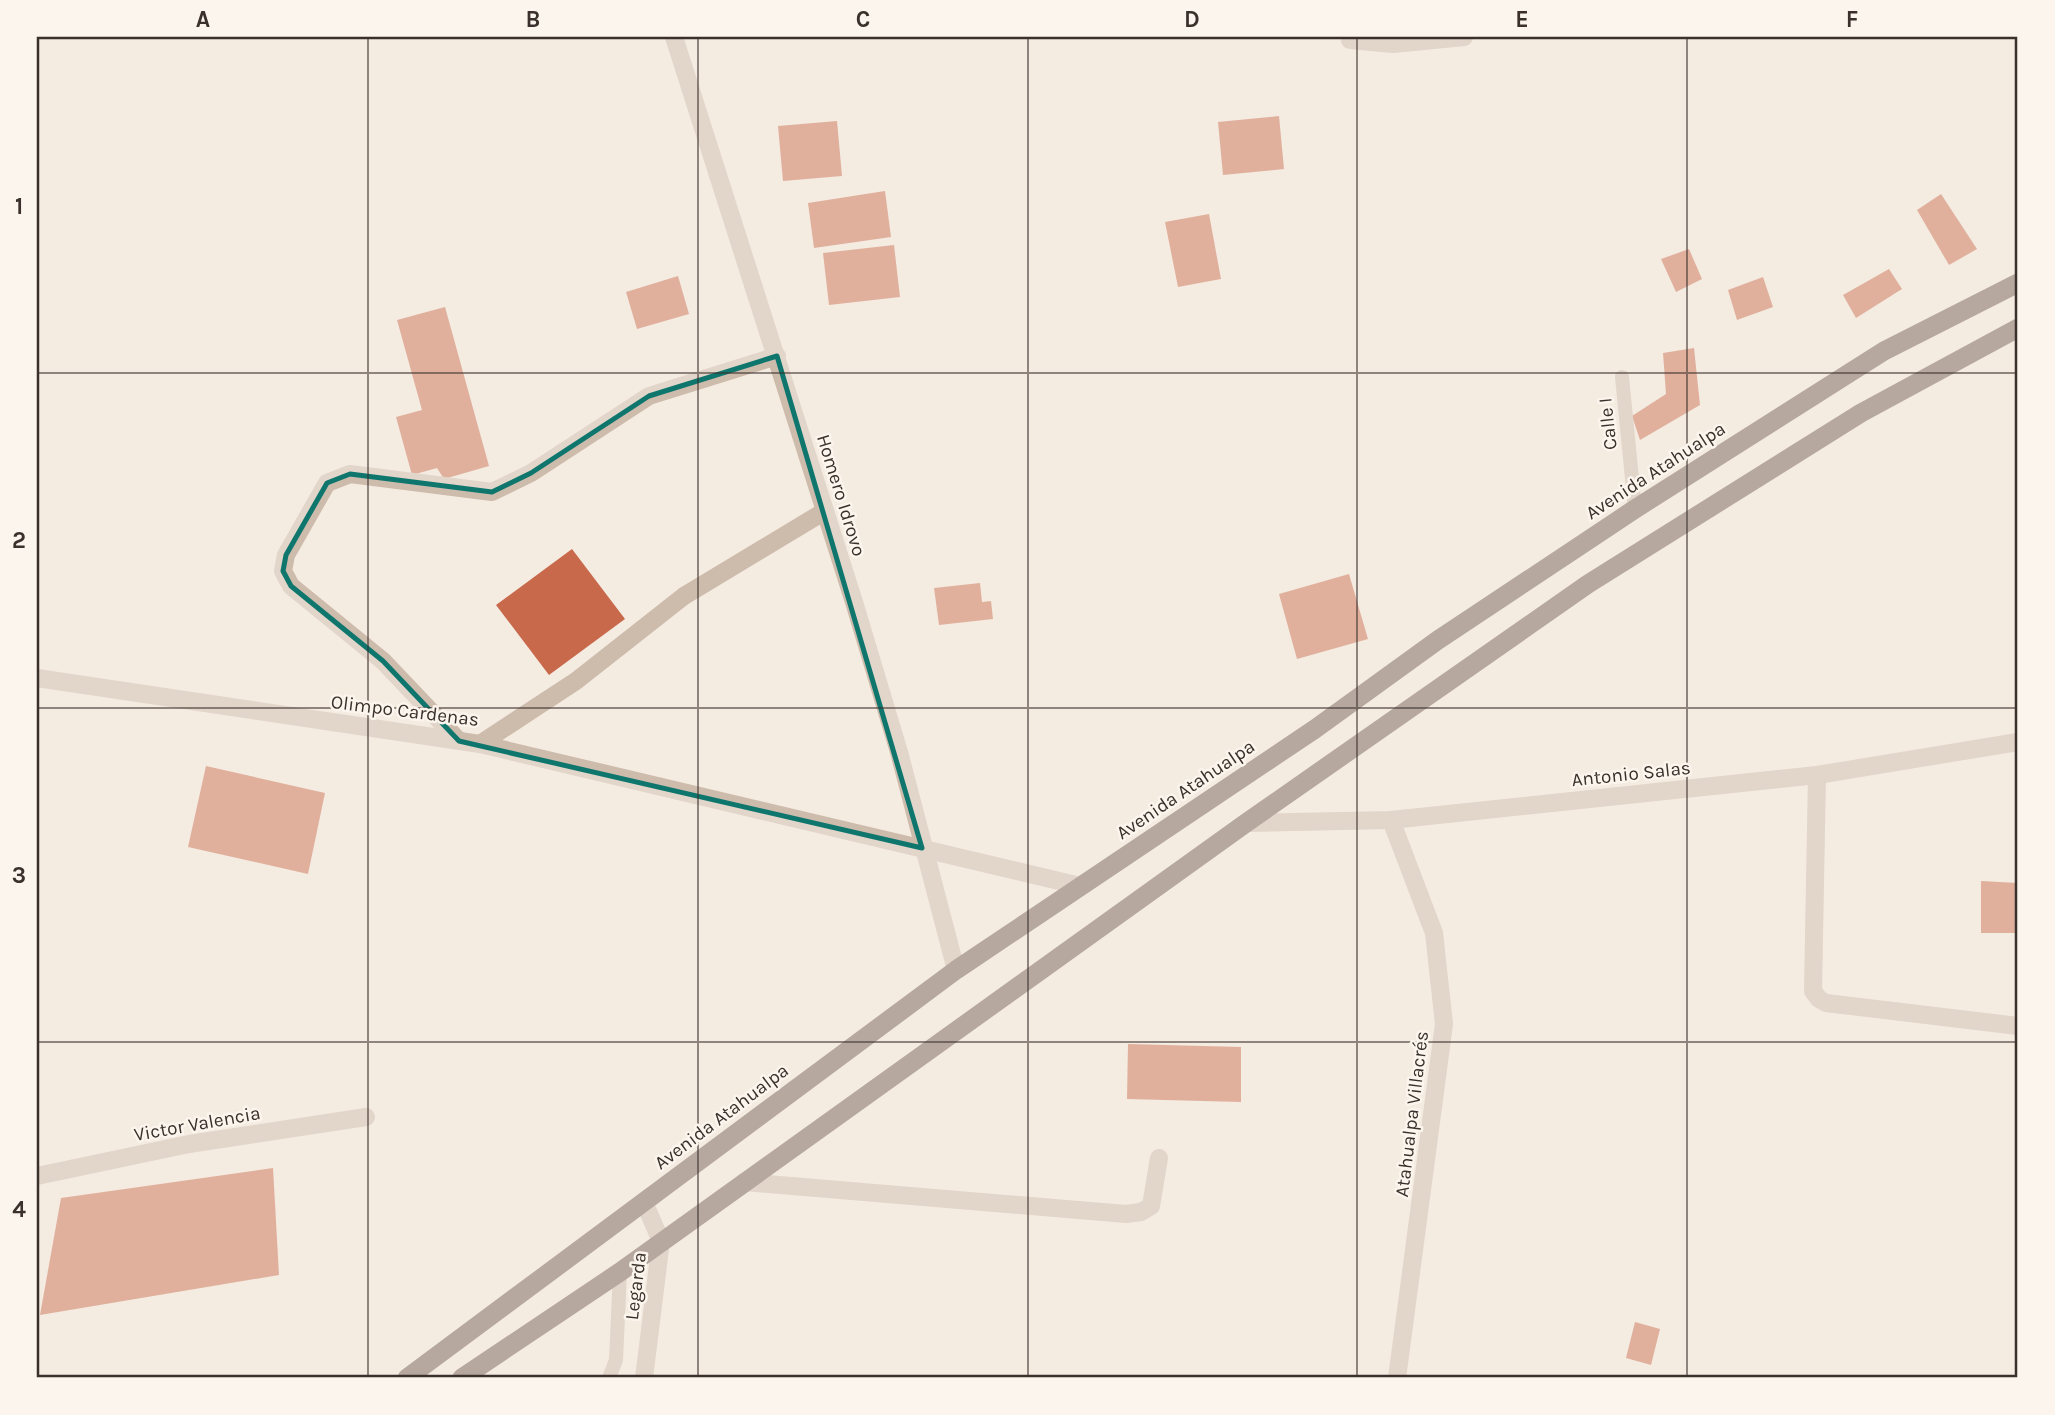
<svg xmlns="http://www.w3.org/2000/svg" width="2055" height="1415" viewBox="0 0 2055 1415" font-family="Karla,sans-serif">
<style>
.building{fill:#c8694b}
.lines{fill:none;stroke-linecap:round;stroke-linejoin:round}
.service{stroke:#cdbbac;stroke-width:14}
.minor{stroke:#cdbbac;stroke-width:18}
.trunk{stroke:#6c584f;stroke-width:19}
.marked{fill:none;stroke:#0f766e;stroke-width:5;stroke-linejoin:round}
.grid{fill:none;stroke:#3b302b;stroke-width:2;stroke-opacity:0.55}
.labels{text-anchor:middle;stroke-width:5;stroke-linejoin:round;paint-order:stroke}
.street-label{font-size:19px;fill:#3b302b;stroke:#fbf5ee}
.neatline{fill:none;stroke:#3b302b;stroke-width:2.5}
.grid-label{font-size:23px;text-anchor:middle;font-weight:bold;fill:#3b302b}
</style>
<rect width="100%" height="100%" fill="#f4ebe1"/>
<g class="building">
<path d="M1279,116L1284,169L1223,175L1218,122Z"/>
<path d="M837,121L842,176L783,181L778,126Z"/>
<path d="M885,191L891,237L814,248L808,203Z"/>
<path d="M1941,194L1977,249L1949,265L1917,210Z"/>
<path d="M1209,214L1221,279L1178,287L1165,222Z"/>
<path d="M894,245L900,297L829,305L823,253Z"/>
<path d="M1689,249L1702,279L1676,292L1661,259Z"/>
<path d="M1889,269L1902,289L1856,318L1843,295Z"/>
<path d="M678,276L689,314L637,329L626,292Z"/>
<path d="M1763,277L1773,307L1737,320L1728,290Z"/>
<path d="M445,307L489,466L444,479L437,468L412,475L396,417L422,410L397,320Z"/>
<path d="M1694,348L1700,405L1640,440L1632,416L1666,394L1663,353Z"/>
<path d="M572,549L625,619L549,675L496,605Z"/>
<path d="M1349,574L1368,639L1297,659L1279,594Z"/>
<path d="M980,583L982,602L991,601L993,619L939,625L934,588Z"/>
<path d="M206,766L325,793L308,874L188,847Z"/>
<path d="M1981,881L2018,883V933H1981Z"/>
<path d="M1128,1044L1241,1047V1102L1127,1099Z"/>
<path d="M273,1168L279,1275L40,1315L61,1198Z"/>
<path d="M1635,1322L1660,1329L1651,1365L1626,1358Z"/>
</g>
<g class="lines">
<g class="service">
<path d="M1622,377L1635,509"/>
<path d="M609,1378L616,1360L620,1272"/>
</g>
<g class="minor">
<path d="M674,37L854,602L899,752L956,970"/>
<path d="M1350,40L1393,44L1464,37"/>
<path d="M37,678L480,744L576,681L684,596L825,511"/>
<path d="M459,741L383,661L291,586L283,571L286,555L327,483L350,474L492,492L531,473L649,396L777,356"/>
<path d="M480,744L1080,886"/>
<path d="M1817,775L1813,991L1819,999L1826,1003L2018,1026"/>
<path d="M1391,820L1434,933L1444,1024L1397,1378"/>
<path d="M1246,823L1391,820L1817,775L2018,742"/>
<path d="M37,1176L189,1144L366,1117"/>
<path d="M744,1182L1126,1214L1141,1212L1151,1206L1159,1158"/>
<path d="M644,1202L661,1241L644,1378"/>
</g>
<g class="trunk">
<path d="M407,1378L956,970L1315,729L1438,640L1635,509L1884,351L2018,283"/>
<path d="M462,1378L620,1272L1246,823L1588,584L1861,413L2018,328"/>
</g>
</g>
<path d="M0 0H2055V1415H0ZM777,356L922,848L459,741L383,661L291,586L283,571L286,555L327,483L350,474L492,492L531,473L649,396Z" fill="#f4ebe1" fill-opacity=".55" fill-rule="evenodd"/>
<path class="marked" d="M777,356L922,848L459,741L383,661L291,586L283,571L286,555L327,483L350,474L492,492L531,473L649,396Z"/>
<path class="grid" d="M368,37V1378M698,37V1378M1028,37V1378M1357,37V1378M1687,37V1378M37,373H2018M37,708H2018M37,1042H2018"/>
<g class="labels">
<g class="street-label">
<text transform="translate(1607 424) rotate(-96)" y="7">Calle I</text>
<text transform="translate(1655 470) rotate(-33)" y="7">Avenida Atahualpa</text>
<text transform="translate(842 495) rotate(73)" y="7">Homero Idrovo</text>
<text transform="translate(405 710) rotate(7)" y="7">Olimpo Cardenas</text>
<text transform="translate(1631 773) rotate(-6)" y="7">Antonio Salas</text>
<text transform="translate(1185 789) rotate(-34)" y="7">Avenida Atahualpa</text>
<text transform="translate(1411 1114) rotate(-83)" y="7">Atahualpa Villacrés</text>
<text transform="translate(721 1116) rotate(-37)" y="7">Avenida Atahualpa</text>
<text transform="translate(197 1123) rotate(-10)" y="7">Victor Valencia</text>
<text transform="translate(635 1286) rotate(-83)" y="7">Legarda</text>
</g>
</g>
<rect width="2055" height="1415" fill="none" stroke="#fbf5ee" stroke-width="77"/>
<rect x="38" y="38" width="1978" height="1338" class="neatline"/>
<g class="grid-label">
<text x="203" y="27">A</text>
<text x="533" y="27">B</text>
<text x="863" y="27">C</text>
<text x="1192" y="27">D</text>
<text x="1522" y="27">E</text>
<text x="1852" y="27">F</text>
<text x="19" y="214">1</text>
<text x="19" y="548">2</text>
<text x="19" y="883">3</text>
<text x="19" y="1217">4</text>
</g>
</svg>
